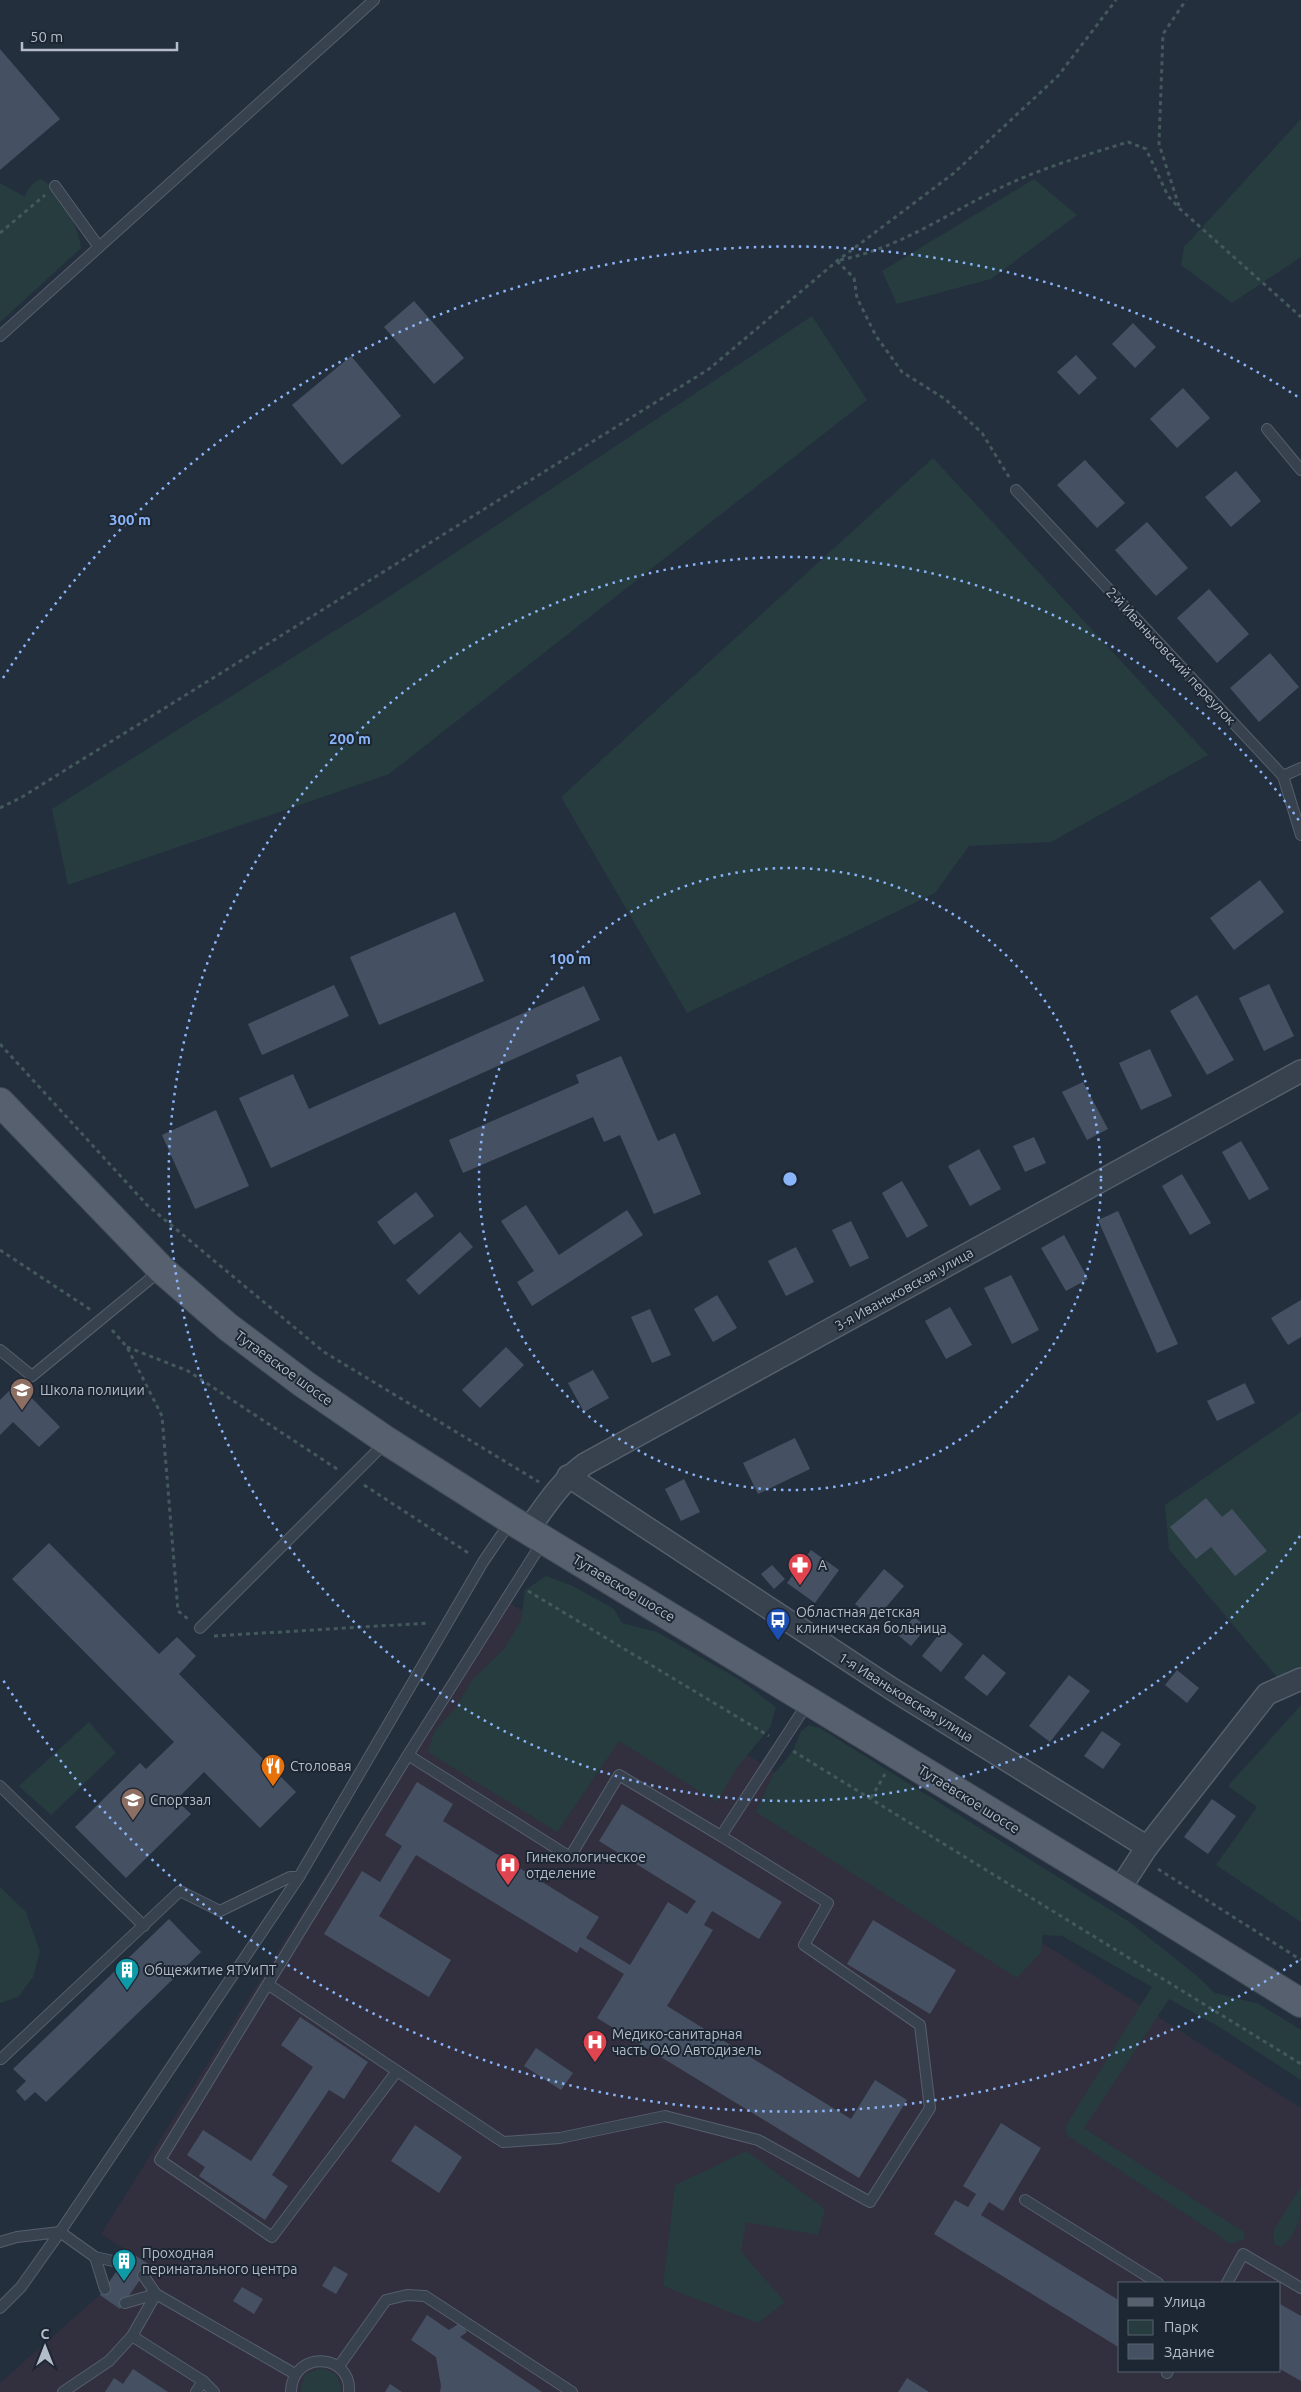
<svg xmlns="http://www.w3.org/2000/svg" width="1301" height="2392" viewBox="0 0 1301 2392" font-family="Ubuntu,sans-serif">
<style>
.medical{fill:#32303f;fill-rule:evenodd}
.green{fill:#263c3f}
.building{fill:#455162}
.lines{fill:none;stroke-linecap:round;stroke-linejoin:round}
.lane-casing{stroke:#565f6c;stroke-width:12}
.street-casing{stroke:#565f6c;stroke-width:24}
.primary-casing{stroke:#414a57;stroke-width:30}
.path{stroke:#44595c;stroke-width:3;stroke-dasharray:4 4;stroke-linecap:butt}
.lane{stroke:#38414e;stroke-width:10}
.street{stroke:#38414e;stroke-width:21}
.primary{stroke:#56606e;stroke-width:28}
.ring{fill:none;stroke:#8ab4f8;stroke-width:2.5;stroke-dasharray:2.5 5}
.labels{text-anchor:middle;stroke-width:4;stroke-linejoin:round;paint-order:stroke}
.street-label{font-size:14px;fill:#b4bcc9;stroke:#1d2633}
.poi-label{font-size:14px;fill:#b4bcc9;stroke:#1d2633;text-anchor:start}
.centre{fill:#8ab4f8;stroke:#1d2633;stroke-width:2.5}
.ring-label{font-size:15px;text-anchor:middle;font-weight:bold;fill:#8ab4f8;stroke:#1d2633;stroke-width:4;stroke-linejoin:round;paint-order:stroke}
</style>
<rect width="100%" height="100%" fill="#242f3e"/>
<path class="medical" d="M500,1597L1301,2108V2392H0V2383L100,2295L129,2252L101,2234ZM1120,2283H1280V2371H1120Z"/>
<g class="green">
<path d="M1301,119V257L1232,303L1181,265L1184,247Z"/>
<path d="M41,179C59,188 80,230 81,248L0,322V183L25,197C27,189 33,182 41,179Z"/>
<path d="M1034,179L1077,215L991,279L897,304L882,271Z"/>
<path d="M812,316L867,400L389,774L68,885L52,809L387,598Z"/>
<path d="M933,458L1208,755L1051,842L969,846L935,893L687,1013L561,797Z"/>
<path d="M1301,1412V1674L1287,1689L1169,1549L1165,1505Z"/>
<path d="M546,1576L571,1585L614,1609L622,1623L657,1632L740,1680L776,1707L770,1728L737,1767L717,1802L619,1741L557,1832L428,1752L435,1730L456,1708L471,1681L503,1650L521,1621L525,1590Z"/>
<path d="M1301,1705V1922L1216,1865L1257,1807L1228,1786Z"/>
<path d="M89,1722L116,1753L51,1815L19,1786Z"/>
<path d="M809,1725L820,1728L1128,1921L1196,1975L1215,1993L1259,2004L1301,2030V2080L1219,2027L1169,1999L1084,2128L1244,2232L1245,2239L1231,2244L1068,2136L1065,2127L1152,1987L1062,1936L1043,1935L1041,1952L1017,1978L756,1812L773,1775L793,1751L801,1731Z"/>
<path d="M0,1887L26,1912L40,1952L33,1977L18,1997L0,2003Z"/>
<path d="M747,2151L825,2209L818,2235L746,2222L741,2252L785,2302L758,2323L663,2286L675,2185Z"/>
<path d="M1301,2187C1301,2216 1301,2227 1282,2247L1274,2244L1273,2231Z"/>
<path d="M321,2368L336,2374L342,2389L341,2392H301L300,2389L306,2374Z"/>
</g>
<g class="building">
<path d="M0,49L60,119L0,170Z"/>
<path d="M414,301L464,358L434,384L384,327Z"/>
<path d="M1133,323L1156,347L1135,368L1112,344Z"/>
<path d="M1076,355L1097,378L1079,395L1057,372Z"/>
<path d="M351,356L401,416L342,465L292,405Z"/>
<path d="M1183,388L1210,418L1177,448L1150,419Z"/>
<path d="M1085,460L1125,503L1097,528L1057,485Z"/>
<path d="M1236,471L1261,501L1231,527L1205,497Z"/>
<path d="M1147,522L1188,568L1156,596L1115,550Z"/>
<path d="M1209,589L1249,634L1217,663L1177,618Z"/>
<path d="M1270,653L1299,687L1259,722L1230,688Z"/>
<path d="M1260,880L1284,912L1234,950L1210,918Z"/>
<path d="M455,912L484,981L379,1025L350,957Z"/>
<path d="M1269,984L1294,1036L1264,1051L1239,998Z"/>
<path d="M334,985L349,1016L262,1055L248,1024Z"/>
<path d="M584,986L600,1020L271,1168L239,1098L293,1074L309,1109Z"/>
<path d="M1197,995L1234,1060L1207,1075L1170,1011Z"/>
<path d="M1150,1049L1172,1096L1141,1110L1119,1063Z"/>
<path d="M621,1056L658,1141L675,1133L701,1194L654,1214L620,1135L604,1142L593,1117L463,1173L449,1140L579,1083L576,1075Z"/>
<path d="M1083,1082L1108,1129L1087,1140L1062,1092Z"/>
<path d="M216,1110L249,1186L195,1209L162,1135Z"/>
<path d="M1034,1137L1046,1163L1025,1172L1013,1146Z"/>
<path d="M1241,1141L1269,1189L1249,1200L1222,1152Z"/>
<path d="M979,1149L1001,1189L970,1206L948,1166Z"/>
<path d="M1182,1174L1211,1223L1190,1235L1162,1186Z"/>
<path d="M902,1181L928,1226L907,1238L882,1193Z"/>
<path d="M416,1192L434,1216L394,1245L377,1222Z"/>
<path d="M526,1205L559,1255L627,1210L643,1235L532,1306L517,1282L534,1271L501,1221Z"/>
<path d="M1118,1211L1178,1344L1157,1353L1098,1220Z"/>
<path d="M851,1221L869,1258L850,1267L832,1230Z"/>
<path d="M460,1232L473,1247L419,1295L406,1280Z"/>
<path d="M1064,1235L1088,1279L1066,1291L1041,1248Z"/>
<path d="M796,1247L814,1282L786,1296L768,1261Z"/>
<path d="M1011,1275L1039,1330L1012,1344L984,1288Z"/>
<path d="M717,1295L737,1328L713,1342L694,1309Z"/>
<path d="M1301,1300V1337L1288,1345L1271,1318Z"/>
<path d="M950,1307L972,1345L946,1359L925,1321Z"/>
<path d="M650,1309L671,1355L652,1363L631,1317Z"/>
<path d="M506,1347L524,1365L480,1408L462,1390Z"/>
<path d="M593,1370L609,1398L584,1412L568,1383Z"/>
<path d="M17,1383L60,1427L39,1447L13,1422L0,1435V1400Z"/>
<path d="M1245,1383L1255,1403L1217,1421L1207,1401Z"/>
<path d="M795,1438L810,1469L758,1494L743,1463Z"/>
<path d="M684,1479L700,1512L681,1521L665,1489Z"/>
<path d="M1206,1498L1222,1517L1232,1509L1267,1551L1235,1576L1211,1547L1196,1559L1170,1527Z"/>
<path d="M49,1543L159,1654L177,1637L196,1656L179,1674L296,1792L260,1828L204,1772L176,1800L191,1814L126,1878L75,1827L140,1763L146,1769L174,1742L12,1579Z"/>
<path d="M811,1550L839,1570L815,1603L787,1583Z"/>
<path d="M772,1565L785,1579L774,1589L761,1574Z"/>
<path d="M884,1569L904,1586L875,1620L855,1604Z"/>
<path d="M914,1617L927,1627L911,1646L898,1635Z"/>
<path d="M944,1628L963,1644L941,1672L922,1656Z"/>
<path d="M983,1654L1006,1673L987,1696L964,1678Z"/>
<path d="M1177,1670L1199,1688L1187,1703L1165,1685Z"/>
<path d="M1069,1675L1090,1691L1050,1742L1029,1726Z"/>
<path d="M1102,1731L1121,1744L1103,1769L1084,1756Z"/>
<path d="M417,1782L453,1804L443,1821L599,1917L586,1938L630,1965L668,1902L687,1914L696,1901L599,1841L622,1804L782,1902L759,1939L712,1911L704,1925L713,1930L667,2006L851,2119L875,2080L907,2100L859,2178L597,2018L624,1974L580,1947L577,1953L416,1855L379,1916L451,1960L429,1997L324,1934L362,1871L380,1882L402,1846L385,1835Z"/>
<path d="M1212,1799L1236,1816L1208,1854L1184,1837Z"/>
<path d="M169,1919L201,1952L46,2102L35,2092L25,2101L16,2091L26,2081L13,2069Z"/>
<path d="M873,1920L956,1970L930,2014L847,1964Z"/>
<path d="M300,2017L368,2062L344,2099L329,2090L272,2175L288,2186L265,2220L199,2176L205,2167L187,2155L203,2130L251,2161L313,2067L281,2045Z"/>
<path d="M536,2048L573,2073L561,2090L524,2066Z"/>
<path d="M1001,2123L1041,2148L1003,2211L989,2202L981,2215L1120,2301V2348L934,2234L955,2200L968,2207L976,2194L963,2186Z"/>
<path d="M415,2125L462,2157L439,2193L391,2161Z"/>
<path d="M130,2252L150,2265L120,2309L100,2295Z"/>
<path d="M334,2266L348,2274L336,2294L322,2286Z"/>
<path d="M242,2287L263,2299L254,2314L233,2301Z"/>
<path d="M1280,2304L1301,2316V2381L1280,2369Z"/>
<path d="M427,2315L449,2330L460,2323L467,2332L460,2337L542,2392H440L441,2386L436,2357L411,2340Z"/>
<path d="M133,2369L168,2392H105L114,2378L123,2384Z"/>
<path d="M907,2378L929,2392H898Z"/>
<path d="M390,2384L402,2392H385Z"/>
</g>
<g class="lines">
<defs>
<g id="lane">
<path d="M55,186L99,247"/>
<path d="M0,336L374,0"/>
<path d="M1267,429L1301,470"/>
<path d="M1016,490L1283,776L1301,835"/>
<path d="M1283,776L1301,768"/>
<path d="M0,1350L32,1376L161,1270"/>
<path d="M543,1541L408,1755L160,2160L272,2237L397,2071L503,2142L560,2138L665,2116L758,2140L870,2202L930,2108L920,2025L804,1945L828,1903L721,1836L809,1701"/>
<path d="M200,1628L386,1442"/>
<path d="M408,1755L570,1857L619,1775L721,1836"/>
<path d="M0,1786L144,1926"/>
<path d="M269,1985L397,2071"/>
<path d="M1,2059L180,1891L220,1911L290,1877H299"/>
<path d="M1025,2200L1158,2283"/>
<path d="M0,2242L17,2237L60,2232L95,2257L122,2263"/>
<path d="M95,2257L105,2289"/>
<path d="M143,2275L156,2294L295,2374"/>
<path d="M1227,2283L1243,2254L1301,2288"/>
<path d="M125,2303L156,2294"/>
<path d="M0,2308L21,2287L60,2232L299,1877L483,1562L511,1521"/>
<path d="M132,2336L203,2381L214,2392"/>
<path d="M339,2366L386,2300L407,2295L425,2296L572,2392"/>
<path d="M1167,2373L1168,2371"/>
<path d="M63,2392L109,2361L132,2336L156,2294"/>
<path d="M196,2392L203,2381"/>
<path d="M291,2392C292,2349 352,2353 349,2392"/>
</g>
<g id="street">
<path d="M568,1476L892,1689L1147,1847"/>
<path d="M528,1530C546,1505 560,1482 585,1464L1301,1071"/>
<path d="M1119,1890L1147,1847L1267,1694L1301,1679"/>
</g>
<path id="primary" d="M0,1102L162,1270L228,1327L304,1384L387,1441L511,1520L1119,1890L1301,2003"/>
</defs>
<use href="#lane" class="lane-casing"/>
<use href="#street" class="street-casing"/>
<use href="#primary" class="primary-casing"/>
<g class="path">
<path d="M1179,206L1159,144L1163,34L1186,0"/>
<path d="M0,233L45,195"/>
<path d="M840,260C900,248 948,213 1002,187C1042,168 1086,155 1128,142L1146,149L1168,196L1180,209L1301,317"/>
<path d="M837,261L854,278L857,298L876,336L902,372L945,399L982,433L1009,477"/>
<path d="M0,808L22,797L709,369L837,261L954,173L1058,76L1116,0"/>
<path d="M0,1044L147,1205L324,1352L539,1482"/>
<path d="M0,1250L91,1310"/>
<path d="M112,1330L127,1347L162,1416L178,1611L188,1619"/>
<path d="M127,1347L188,1371L337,1469"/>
<path d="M364,1485L470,1554"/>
<path d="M528,1591L769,1736"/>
<path d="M214,1636L429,1623"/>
<path d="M793,1751L1301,2064"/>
<path d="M871,1798L885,1774"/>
<path d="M1158,1869L1301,1960"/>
</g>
<use href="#lane" class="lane"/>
<use href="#street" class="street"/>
<use href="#primary" class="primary"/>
</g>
<g class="ring">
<circle cx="790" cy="1179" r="311"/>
<path d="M1300 1536A622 622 0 1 1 1300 822"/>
<path d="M1298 1961A933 933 0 0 1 3 1680M3 678A933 933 0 0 1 1298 397"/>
</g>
<defs>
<symbol id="university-pin" viewBox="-11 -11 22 30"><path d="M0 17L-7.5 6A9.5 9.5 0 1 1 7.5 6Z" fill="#8d6e63" stroke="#1d2633"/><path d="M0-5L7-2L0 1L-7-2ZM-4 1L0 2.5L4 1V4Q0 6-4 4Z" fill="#fff"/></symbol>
<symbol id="pharmacy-pin" viewBox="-11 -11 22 30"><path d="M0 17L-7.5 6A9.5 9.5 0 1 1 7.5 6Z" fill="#e0444e" stroke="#1d2633"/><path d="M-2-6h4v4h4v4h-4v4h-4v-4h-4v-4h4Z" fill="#fff"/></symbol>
<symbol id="bus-pin" viewBox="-11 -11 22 30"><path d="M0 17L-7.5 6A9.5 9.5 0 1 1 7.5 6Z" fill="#1a4fb4" stroke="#1d2633"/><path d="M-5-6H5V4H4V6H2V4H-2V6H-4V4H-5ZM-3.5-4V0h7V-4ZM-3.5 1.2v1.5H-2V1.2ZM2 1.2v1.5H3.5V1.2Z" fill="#fff"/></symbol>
<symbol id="restaurant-pin" viewBox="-11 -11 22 30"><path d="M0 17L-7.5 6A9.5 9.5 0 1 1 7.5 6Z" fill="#e8710a" stroke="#1d2633"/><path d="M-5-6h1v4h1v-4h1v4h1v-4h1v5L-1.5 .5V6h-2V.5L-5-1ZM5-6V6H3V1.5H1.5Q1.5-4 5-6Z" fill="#fff"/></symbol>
<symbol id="hospital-pin" viewBox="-11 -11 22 30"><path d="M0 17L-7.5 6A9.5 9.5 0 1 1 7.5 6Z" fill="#e0444e" stroke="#1d2633"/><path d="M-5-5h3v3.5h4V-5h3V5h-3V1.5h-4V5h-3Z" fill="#fff"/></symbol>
<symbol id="building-pin" viewBox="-11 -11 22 30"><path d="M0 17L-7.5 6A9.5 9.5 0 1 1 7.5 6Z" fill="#0f9aa8" stroke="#1d2633"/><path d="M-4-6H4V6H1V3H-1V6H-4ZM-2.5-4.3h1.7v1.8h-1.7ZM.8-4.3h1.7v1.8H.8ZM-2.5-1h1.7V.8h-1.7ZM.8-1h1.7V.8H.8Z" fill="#fff"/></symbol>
</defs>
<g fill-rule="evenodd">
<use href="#university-pin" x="8" y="1376" width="28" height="38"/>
<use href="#pharmacy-pin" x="786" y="1551" width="28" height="38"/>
<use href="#bus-pin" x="764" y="1606" width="28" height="38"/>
<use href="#restaurant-pin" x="259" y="1752" width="28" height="38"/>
<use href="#university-pin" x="119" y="1786" width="28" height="38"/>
<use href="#hospital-pin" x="494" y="1851" width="28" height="38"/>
<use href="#building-pin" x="113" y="1956" width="28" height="38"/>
<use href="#hospital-pin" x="581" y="2028" width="28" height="38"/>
<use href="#building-pin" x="110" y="2247" width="28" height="38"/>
</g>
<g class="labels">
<g class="street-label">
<text transform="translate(1171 656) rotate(47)" y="5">2-й Иваньковский переулок</text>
<text transform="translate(904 1289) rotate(-29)" y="5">3-я Иваньковская улица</text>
<text transform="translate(284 1368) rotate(36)" y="5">Тутаевское шоссе</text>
<text transform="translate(624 1588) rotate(31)" y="5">Тутаевское шоссе</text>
<text transform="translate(906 1697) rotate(32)" y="5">1-я Иваньковская улица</text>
<text transform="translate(969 1799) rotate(32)" y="5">Тутаевское шоссе</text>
</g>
<g class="poi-label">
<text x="40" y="1395">Школа полиции</text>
<text x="818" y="1570">А</text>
<text x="796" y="1617">Областная детская<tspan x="796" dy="16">клиническая больница</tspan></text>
<text x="290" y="1771">Столовая</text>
<text x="150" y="1805">Спортзал</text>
<text x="526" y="1862">Гинекологическое<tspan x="526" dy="16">отделение</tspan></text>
<text x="144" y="1975">Общежитие ЯТУиПТ</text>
<text x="612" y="2039">Медико-санитарная<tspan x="612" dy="16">часть ОАО Автодизель</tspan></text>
<text x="142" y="2258">Проходная<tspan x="142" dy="16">перинатального центра</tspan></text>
</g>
</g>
<circle cx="790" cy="1179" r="8" class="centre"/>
<g class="ring-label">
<text x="130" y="525">300 m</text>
<text x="350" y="744">200 m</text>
<text x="570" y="964">100 m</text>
</g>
<rect x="1118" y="2282" width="162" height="90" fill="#1d2633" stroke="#59626f"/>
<rect x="1128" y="2298" width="25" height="8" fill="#56606e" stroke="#59626f"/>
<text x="1164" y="2307" font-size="15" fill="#b4bcc9">Улица</text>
<rect x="1128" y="2320" width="25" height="15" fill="#263c3f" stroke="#59626f"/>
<text x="1164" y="2332" font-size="15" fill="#b4bcc9">Парк</text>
<rect x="1128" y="2344" width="25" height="15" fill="#455162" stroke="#59626f"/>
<text x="1164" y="2357" font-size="15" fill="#b4bcc9">Здание</text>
<g transform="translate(45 2347)" stroke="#1d2633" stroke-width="4" paint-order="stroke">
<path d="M0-4L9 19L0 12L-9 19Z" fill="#b4bcc9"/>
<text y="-8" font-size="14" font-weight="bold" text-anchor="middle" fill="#b4bcc9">С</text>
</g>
<path d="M22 42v8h155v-8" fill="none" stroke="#b4bcc9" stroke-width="2.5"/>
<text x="30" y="42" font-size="15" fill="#b4bcc9" stroke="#1d2633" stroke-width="4" paint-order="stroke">50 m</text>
</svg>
